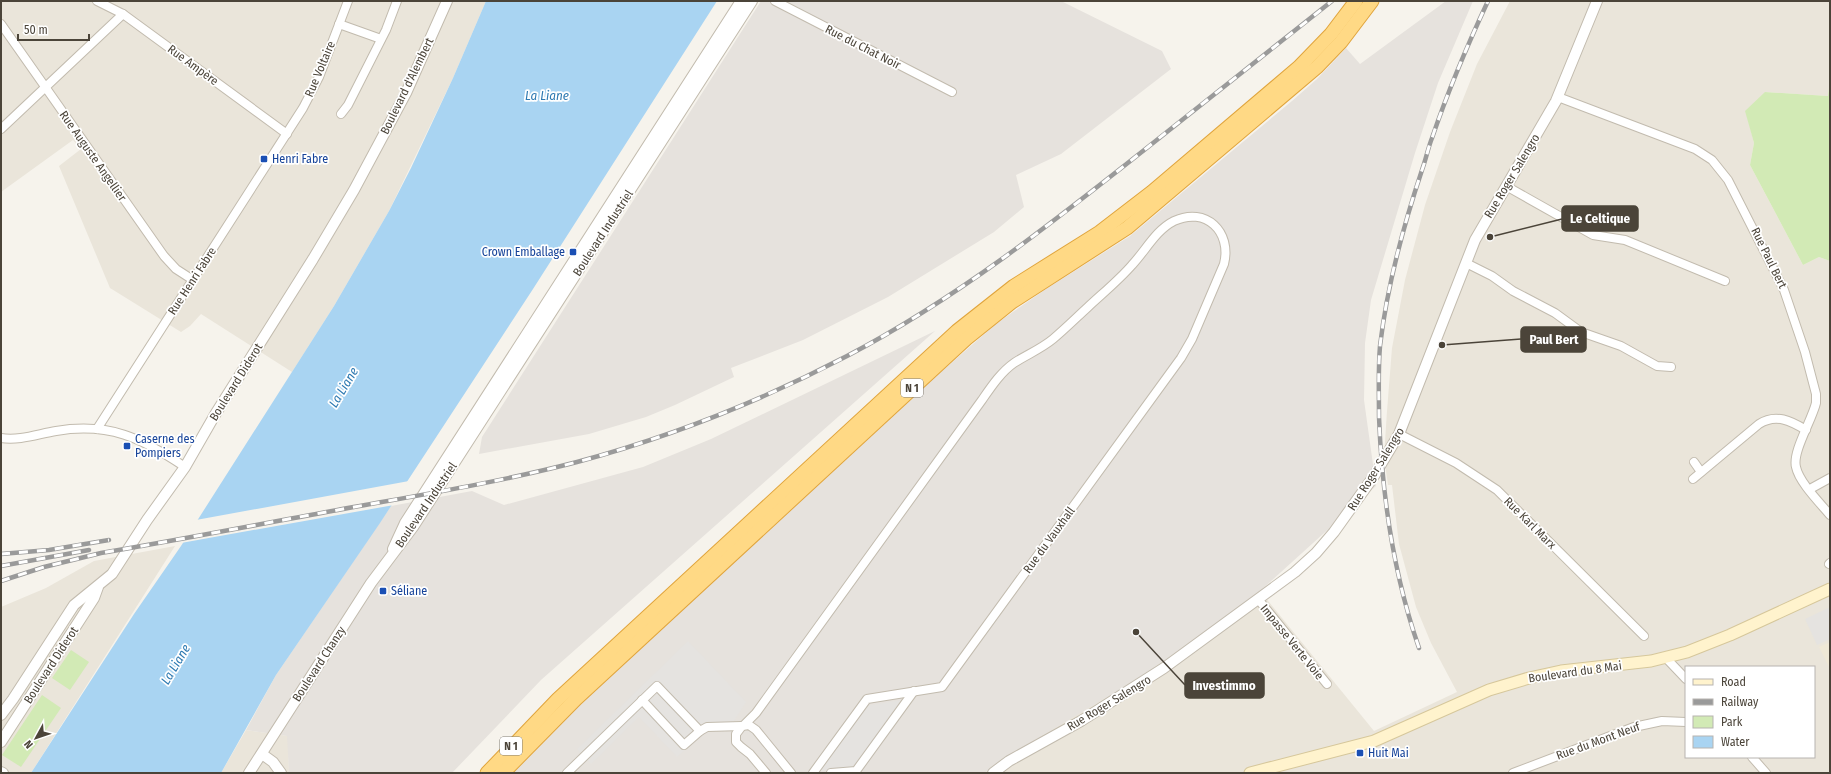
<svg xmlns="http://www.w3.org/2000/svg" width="1831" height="774" viewBox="0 0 1831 774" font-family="'Fira Sans Condensed',sans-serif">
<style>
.residential{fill:#eae5da;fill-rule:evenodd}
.industrial{fill:#e6e2dd}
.education{fill:#efe8d6}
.green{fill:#d2eab5}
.parking{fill:#e5e3e0}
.water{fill:#a9d4f2}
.pier{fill:#f6f3ec}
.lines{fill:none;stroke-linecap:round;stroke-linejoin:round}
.minor-casing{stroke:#c2bbae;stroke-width:10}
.tertiary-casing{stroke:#c2bbae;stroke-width:12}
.secondary-casing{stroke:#d6c79b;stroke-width:13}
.trunk-casing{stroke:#e0a43c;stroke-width:15}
.minor{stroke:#fff;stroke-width:8}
.tertiary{stroke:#fff;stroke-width:10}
.secondary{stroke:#fff3cd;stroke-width:11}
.trunk{stroke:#ffd985;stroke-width:13}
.rail-casing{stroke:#9a9a9a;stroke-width:4.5}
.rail{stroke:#fff;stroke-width:3;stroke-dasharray:9;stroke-linecap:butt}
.transit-dot{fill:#1a4fb4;stroke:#fff;stroke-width:1.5}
.labels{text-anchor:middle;stroke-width:3.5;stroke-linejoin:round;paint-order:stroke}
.shield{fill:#fff;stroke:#817c74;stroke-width:1}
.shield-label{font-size:11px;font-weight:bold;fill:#4b4439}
.street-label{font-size:12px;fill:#4b4439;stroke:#fff}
.transit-label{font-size:12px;fill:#164399;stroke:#fff;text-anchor:start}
.water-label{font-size:13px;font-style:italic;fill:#2e7ab2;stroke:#fff}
.leader{fill:none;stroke:#4b4439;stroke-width:1.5}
.callout-dot{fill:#4b4439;stroke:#fff;stroke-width:1.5}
.callout{fill:#4b4439;stroke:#4b4439;stroke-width:1.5}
.callout-label{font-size:13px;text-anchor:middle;font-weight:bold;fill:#fff}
</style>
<rect width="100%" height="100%" fill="#f6f3ec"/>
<g class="residential">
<path d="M1,1H486L453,78L389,211L334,306L292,372L201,314L190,326L181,332L110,288L59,166L81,149L73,140L1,192Z"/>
<path d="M1510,1H1830V80L1828,96L1766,92L1746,111L1754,143L1750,165L1803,265L1819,257L1830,261V773H984L1013,753L1182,649L1260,591L1374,731L1457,692L1431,643L1416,607L1399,544L1392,485H1388L1384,457L1387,411L1392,348L1405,280L1425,205L1450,132L1477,64ZM1686,667H1814V757H1686Z"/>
<path d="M175,546L31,773H1V607L46,588L94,561Z"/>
<path d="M246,730L288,736L289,773H221Z"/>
</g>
<g class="industrial">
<path d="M761,1H1061L1162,51L1171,69L1061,154L1016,175L1024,207L994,232L888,297L803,340L731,368L734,377L675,405L646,417L589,434L479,454L482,437Z"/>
<path d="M1446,1H1473L1438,83L1415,153L1371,300L1365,343L1364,400L1376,486L1260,591L1182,649L1124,687L1013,753L984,773H513L584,701L941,372L997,323L1046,289L1130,236L1292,101L1317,79L1346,48L1360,64Z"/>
<path d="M935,331L541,680L452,773H289L287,736L246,730L276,675L391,506L472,491L504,505L643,467L711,439Z"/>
</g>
<path class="education" d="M1830,642V669L1819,647Z"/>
<g class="green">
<path d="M1830,80V261L1819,257L1803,265L1750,165L1754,143L1745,111L1765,92L1828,96Z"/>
<path d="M71,650L89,662L70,690L52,678Z"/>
<path d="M42,695L61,708L21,767L2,755Z"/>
</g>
<g class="parking">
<path d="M1830,607V639L1817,645L1805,619Z"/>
<path d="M688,641L746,702L732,724H712L677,757L639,717L591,764L577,749Z"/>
<path d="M902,700L852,768L819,771L866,706Z"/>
</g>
<path class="water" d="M486,1H717L533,289L380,523L276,675L221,773H31L134,614L181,546L334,306L389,211L411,168L453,78Z"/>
<path class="pier" d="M409,481L394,505L181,543L196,520Z"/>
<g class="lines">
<defs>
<g id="minor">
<path d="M97,1L123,14L287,134"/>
<path d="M775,1L952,92"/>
<path d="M1,24L164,256L176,269L193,280"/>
<path d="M339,24L381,39"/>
<path d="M1558,97L1695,149L1712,160L1728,180L1784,290L1805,352L1816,394V403C1812,420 1792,452 1796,467C1799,482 1820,503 1830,515"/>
<path d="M341,114L348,105L386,30L397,1"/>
<path d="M1,129L123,14"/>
<path d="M1506,186L1593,235L1625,240L1725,281"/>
<path d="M1466,263L1492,276L1513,291L1555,313L1581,332L1621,346L1657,366L1671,367"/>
<path d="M97,429L303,108L319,77L348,1"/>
<path d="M1399,434L1456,463L1497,490L1644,636"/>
<path d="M1,438C19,441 38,434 56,431C109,422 142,438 185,467"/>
<path d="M1694,462L1701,472"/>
<path d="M1693,479L1759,424C1776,413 1791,421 1806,430"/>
<path d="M1810,489L1830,478"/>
<path d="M1829,564L1830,563"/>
<path d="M1258,599L1327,684"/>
<path d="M1666,658L1686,679"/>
<path d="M642,700L684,745L700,731L707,727L742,726"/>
<path d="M744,725L756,713L982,400C991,387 1001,372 1014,363C1026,355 1041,349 1053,339C1065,329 1077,317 1088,307C1103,293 1119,280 1132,265C1146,250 1156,230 1174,221C1206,206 1232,232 1224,264L1192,339L1181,358L942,687L867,699L813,773"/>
<path d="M1752,757L1766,773"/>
<path d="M567,773L657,686L700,731"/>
<path d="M766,773L750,754L741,747L736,742V734L742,726L749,725L756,730L791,773"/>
<path d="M831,773L856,771L914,691"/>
<path d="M1513,773L1634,727L1662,721L1686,722"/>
</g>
<g id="tertiary">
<path d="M393,549L405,523L741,1"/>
<path d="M1,715L13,699L74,605L112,574L147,520L185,467L216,413L313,259L354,190L406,93L447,1"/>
<path d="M1,742L94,598L98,587"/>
<path d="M262,754L273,762L281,773"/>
<path d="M1,772L3,773"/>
<path d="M249,773L371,583L413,527L752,1"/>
<path d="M993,773L1009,761L1081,721L1164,668L1295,572L1316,553L1334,532L1374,476L1399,434L1475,240L1556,101L1597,1"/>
</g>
<path id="secondary" d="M1250,773L1374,741L1489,690L1529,678L1561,671L1651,661L1687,652L1730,635L1830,589"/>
<g id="trunk">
<path d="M487,773L558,699L957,331L1014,286L1100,232L1152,192L1299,67L1331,34L1356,1"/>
<path d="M503,773L576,699L966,339L1012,302L1127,228L1317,67L1341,42L1372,1"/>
</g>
</defs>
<use href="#minor" class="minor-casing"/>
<use href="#tertiary" class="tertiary-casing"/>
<use href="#secondary" class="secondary-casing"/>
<use href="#trunk" class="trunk-casing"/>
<use href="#minor" class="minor"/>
<use href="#tertiary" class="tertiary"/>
<use href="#secondary" class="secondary"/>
<use href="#trunk" class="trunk"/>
<defs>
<g id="rail">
<path d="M1,554L49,550L109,540"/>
<path d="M1,566L89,550"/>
<path d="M1,581L44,567L101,553C178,540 255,525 332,511C414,496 496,483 577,462C670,437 761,401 847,356C956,299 1052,223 1148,147C1209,98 1271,50 1332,1"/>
<path d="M1419,648C1393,573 1382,495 1379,417C1379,393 1378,370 1380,346C1387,286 1403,227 1422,170C1426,159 1428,148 1432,138C1448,91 1467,46 1488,1"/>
</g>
</defs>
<use href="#rail" class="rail-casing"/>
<use href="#rail" class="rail"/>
</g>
<g class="transit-dot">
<rect x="260" y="155" width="8" height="8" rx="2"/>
<rect x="569" y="248" width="8" height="8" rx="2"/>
<rect x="123" y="442" width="8" height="8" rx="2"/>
<rect x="379" y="587" width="8" height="8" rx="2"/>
<rect x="1356" y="749" width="8" height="8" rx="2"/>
</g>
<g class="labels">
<g class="shield">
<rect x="901" y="379" width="22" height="18" rx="3"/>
<rect x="500" y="737" width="22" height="18" rx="3"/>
</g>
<g class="shield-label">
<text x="912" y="392">N 1</text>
<text x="511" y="750">N 1</text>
</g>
<g class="street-label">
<text transform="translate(863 47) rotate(27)" y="4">Rue du Chat Noir</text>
<text transform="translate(193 65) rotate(36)" y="4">Rue Ampère</text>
<text transform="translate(320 69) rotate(-67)" y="4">Rue Voltaire</text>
<text transform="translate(407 86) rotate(-64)" y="4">Boulevard d'Alembert</text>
<text transform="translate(93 156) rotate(55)" y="4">Rue Auguste Angellier</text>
<text transform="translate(1512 176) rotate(-59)" y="4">Rue Roger Salengro</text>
<text transform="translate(603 233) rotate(-57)" y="4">Boulevard Industriel</text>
<text transform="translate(1769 258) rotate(64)" y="4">Rue Paul Bert</text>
<text transform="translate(192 281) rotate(-57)" y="4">Rue Henri Fabre</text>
<text transform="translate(236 382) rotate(-58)" y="4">Boulevard Diderot</text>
<text transform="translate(1376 469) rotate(-58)" y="4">Rue Roger Salengro</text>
<text transform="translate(426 505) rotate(-56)" y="4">Boulevard Industriel</text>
<text transform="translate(1530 523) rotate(45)" y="4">Rue Karl Marx</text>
<text transform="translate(1049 540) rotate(-54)" y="4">Rue du Vauxhall</text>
<text transform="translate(1292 642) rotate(51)" y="4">Impasse Verte Voie</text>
<text transform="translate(319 664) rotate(-57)" y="4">Boulevard Chanzy</text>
<text transform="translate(51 665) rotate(-57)" y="4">Boulevard Diderot</text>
<text transform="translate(1575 672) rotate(-8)" y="4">Boulevard du 8 Mai</text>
<text transform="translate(1109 703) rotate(-31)" y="4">Rue Roger Salengro</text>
<text transform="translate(1598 741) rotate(-20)" y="4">Rue du Mont Neuf</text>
</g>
<g class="transit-label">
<text x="272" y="163">Henri Fabre</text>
<text x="565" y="256" text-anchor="end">Crown Emballage</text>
<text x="135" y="443">Caserne des<tspan x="135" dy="14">Pompiers</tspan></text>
<text x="391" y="595">Séliane</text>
<text x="1368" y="757">Huit Mai</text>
</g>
<g class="water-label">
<text x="547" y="100">La Liane</text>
<text transform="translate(343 387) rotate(-59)" y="5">La Liane</text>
<text transform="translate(175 664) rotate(-59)" y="5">La Liane</text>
</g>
</g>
<path class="leader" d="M1490 237L1562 219M1442 345L1521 339M1136 632L1185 685"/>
<g class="callout-dot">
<circle cx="1490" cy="237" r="4"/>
<circle cx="1442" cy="345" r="4"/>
<circle cx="1136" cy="632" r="4"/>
</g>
<g class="callout">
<rect x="1562" y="206" width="76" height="25" rx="4"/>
<rect x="1521" y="327" width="65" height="25" rx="4"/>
<rect x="1185" y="673" width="79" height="25" rx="4"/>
</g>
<g class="callout-label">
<text x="1600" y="223">Le Celtique</text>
<text x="1554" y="344">Paul Bert</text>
<text x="1224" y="690">Investimmo</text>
</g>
<rect width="1831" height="774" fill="none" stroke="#4b4439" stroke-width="4"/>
<rect x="1685" y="666" width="130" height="92" fill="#ffffff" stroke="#b7b4b0"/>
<rect x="1693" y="679" width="20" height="6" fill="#fff3cd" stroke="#b7b4b0"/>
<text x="1721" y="686" font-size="12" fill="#4b4439">Road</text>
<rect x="1693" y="699" width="20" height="6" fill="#9a9a9a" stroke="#b7b4b0"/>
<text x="1721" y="706" font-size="12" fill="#4b4439">Railway</text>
<rect x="1693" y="716" width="20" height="12" fill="#d2eab5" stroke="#b7b4b0"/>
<text x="1721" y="726" font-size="12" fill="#4b4439">Park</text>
<rect x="1693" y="736" width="20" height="12" fill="#a9d4f2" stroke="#b7b4b0"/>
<text x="1721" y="746" font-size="12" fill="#4b4439">Water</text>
<g transform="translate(36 738) rotate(230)" stroke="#ffffff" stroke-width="3" paint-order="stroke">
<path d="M0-3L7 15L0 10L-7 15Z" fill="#4b4439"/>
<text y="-6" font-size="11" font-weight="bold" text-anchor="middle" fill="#4b4439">N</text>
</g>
<path d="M18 34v6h71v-6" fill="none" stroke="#4b4439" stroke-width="2"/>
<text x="24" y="34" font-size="12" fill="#4b4439" stroke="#ffffff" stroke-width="3" paint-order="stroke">50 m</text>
</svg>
